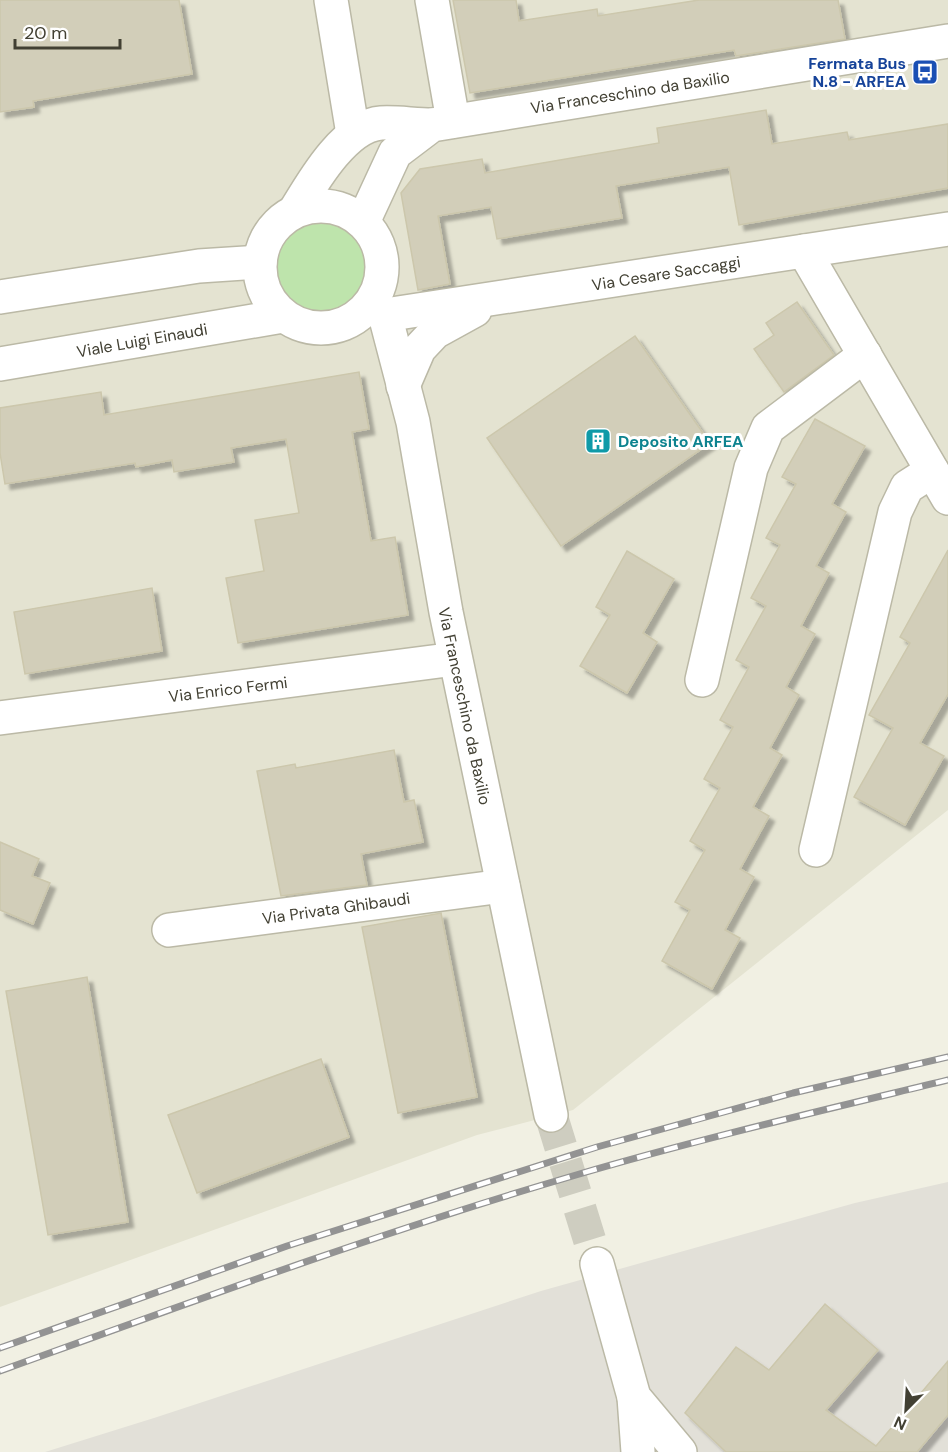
<svg xmlns="http://www.w3.org/2000/svg" width="948" height="1452" viewBox="0 0 948 1452" font-family="'DM Sans',sans-serif">
<style>
.residential{fill:#e4e3d1}
.industrial{fill:#e2e0d8}
.green{fill:#bee4ac}
.building{fill:#d2ceb9;stroke:#ccc7ac;stroke-width:1.5;filter:url(#shadow)}
.lines{fill:none;stroke-linecap:round;stroke-linejoin:round}
.minor-tunnel{stroke:#cecdc0;stroke-width:33;stroke-dasharray:33 16;stroke-linecap:butt}
.minor-casing{stroke:#bbb9a6;stroke-width:36}
.minor{stroke:#fff;stroke-width:33}
.rail-casing{stroke:#939393;stroke-width:7}
.rail{stroke:#fff;stroke-width:4.5;stroke-dasharray:14;stroke-linecap:butt}
.labels{text-anchor:middle;stroke-width:6;stroke-linejoin:round;paint-order:stroke}
.transit-label{font-size:16px;font-weight:bold;fill:#164399;stroke:#fff;text-anchor:end}
.street-label{font-size:16px;fill:#424033;stroke:#fff}
.culture-label{font-size:16px;font-weight:bold;fill:#0d838f;stroke:#fff;text-anchor:start}
</style>
<defs>
<filter id="shadow"><feDropShadow dx="5.5" dy="5.5" stdDeviation="1.5" flood-color="#0004"/></filter>
</defs>
<rect width="100%" height="100%" fill="#f1f0e3"/>
<path class="residential" d="M0,0H948V810L573,1110L477,1135L0,1307Z"/>
<path class="industrial" d="M948,1182V1452H45L154,1418L541,1291L855,1203Z"/>
<circle class="green" cx="321" cy="268" r="45"/>
<g class="building">
<path d="M0,0H179L192,74L33,101L34,107L0,112Z"/>
<path d="M453,0H516L519,21L597,9L598,16L699,0H838L845,39L736,56L734,50L470,93Z"/>
<path d="M766,110L772,144L847,132L849,140L948,124V188L739,225L729,167L616,186L622,218L497,239L491,207L438,216L450,284L418,290L401,193L420,169L482,159L485,173L659,143L657,128Z"/>
<path d="M797,302L834,355L784,392L754,349L774,335L766,323Z"/>
<path d="M635,336L710,443L561,546L487,438Z"/>
<path d="M359,372L369,429L352,432L371,541L395,537L408,615L238,643L226,578L264,571L255,520L299,513L286,439L231,448L234,462L174,472L172,460L136,467L135,463L5,484L0,453V408L101,392L104,415Z"/>
<path d="M815,419L865,446L832,504L846,512L816,566L829,573L801,626L815,634L786,687L799,695L770,748L782,755L753,807L769,816L740,869L754,877L725,930L740,938L712,989L662,961L690,910L675,902L705,850L690,841L720,788L704,779L733,727L720,720L749,667L736,660L766,606L751,598L780,545L766,538L796,484L782,477Z"/>
<path d="M948,550V694L920,743L944,756L905,825L854,797L893,728L869,715L910,643L900,637Z"/>
<path d="M627,551L674,579L643,633L657,642L627,693L580,666L610,615L596,607Z"/>
<path d="M152,588L162,651L25,674L14,612Z"/>
<path d="M394,750L404,802L414,800L423,842L361,854L367,885L281,896L257,771L295,764L296,768Z"/>
<path d="M0,842L39,859L32,876L50,883L33,924L0,910Z"/>
<path d="M441,913L477,1097L398,1113L362,927Z"/>
<path d="M87,977L128,1222L48,1235L6,991Z"/>
<path d="M321,1059L349,1137L197,1193L168,1115Z"/>
<path d="M825,1304L878,1350L826,1410L876,1446L948,1361V1415L917,1452H726L685,1413L736,1347L769,1370Z"/>
</g>
<g class="lines">
<path class="minor-tunnel" d="M551,1115L597,1264"/>
<defs>
<g id="minor">
<path d="M331,0L353,134"/>
<path d="M432,0L453,121"/>
<circle cx="321" cy="267" r="61"/>
<path d="M295,211C312,183 344,126 381,123C397,122 415,125 432,125"/>
<path d="M363,222L395,153L432,125L948,41"/>
<path d="M804,251L948,498"/>
<path d="M0,297L199,266L260,262"/>
<path d="M372,302L385,315L413,422L446,612L551,1115"/>
<path d="M385,315L948,229"/>
<path d="M0,364L283,316"/>
<path d="M403,386L419,349L435,332L475,310"/>
<path d="M702,680L751,468L768,428L865,355"/>
<path d="M0,718L455,659"/>
<path d="M816,850L895,512L907,487L932,471"/>
<path d="M169,930L503,886"/>
<path d="M597,1264L634,1397L680,1452"/>
<path d="M634,1397L638,1452"/>
</g>
</defs>
<use href="#minor" class="minor-casing"/>
<use href="#minor" class="minor"/>
<defs>
<g id="rail">
<path d="M0,1348L287,1246L597,1147L793,1093L948,1057"/>
<path d="M0,1371C191,1302 381,1232 576,1175C699,1139 824,1110 948,1080"/>
</g>
</defs>
<use href="#rail" class="rail-casing"/>
<use href="#rail" class="rail"/>
</g>
<defs>
<symbol id="bus-square" viewBox="-11 -11 22 22"><rect x="-9" y="-9" width="18" height="18" rx="4" fill="#1a4fb4" stroke="#fff"/><path d="M-5-6H5V4H4V6H2V4H-2V6H-4V4H-5ZM-3.5-4V0h7V-4ZM-3.5 1.2v1.5H-2V1.2ZM2 1.2v1.5H3.5V1.2Z" fill="#fff"/></symbol>
<symbol id="building-square" viewBox="-11 -11 22 22"><rect x="-9" y="-9" width="18" height="18" rx="4" fill="#0f9aa8" stroke="#fff"/><path d="M-4-6H4V6H1V3H-1V6H-4ZM-2.5-4.3h1.7v1.8h-1.7ZM.8-4.3h1.7v1.8H.8ZM-2.5-1h1.7V.8h-1.7ZM.8-1h1.7V.8H.8Z" fill="#fff"/></symbol>
</defs>
<g fill-rule="evenodd">
<use href="#bus-square" x="910" y="57" width="30" height="30"/>
<use href="#building-square" x="583" y="426" width="30" height="30"/>
</g>
<g class="labels">
<g class="transit-label">
<text x="906" y="69">Fermata Bus<tspan x="906" dy="18">N.8 - ARFEA</tspan></text>
</g>
<g class="street-label">
<text transform="translate(630 92) rotate(-9)" y="6">Via Franceschino da Baxilio</text>
<text transform="translate(666 273) rotate(-9)" y="6">Via Cesare Saccaggi</text>
<text transform="translate(142 340) rotate(-10)" y="6">Viale Luigi Einaudi</text>
<text transform="translate(228 689) rotate(-7)" y="6">Via Enrico Fermi</text>
<text transform="translate(465 706) rotate(78)" y="6">Via Franceschino da Baxilio</text>
<text transform="translate(336 908) rotate(-8)" y="6">Via Privata Ghibaudi</text>
</g>
<g class="culture-label">
<text x="618" y="447">Deposito ARFEA</text>
</g>
</g>
<g transform="translate(906 1410) rotate(204)" stroke="#ffffff" stroke-width="4.5" paint-order="stroke">
<path d="M0-4.5L10 22L0 15L-10 22Z" fill="#424033"/>
<text y="-9" font-size="16" font-weight="bold" text-anchor="middle" fill="#424033">N</text>
</g>
<path d="M15 39v9h105v-9" fill="none" stroke="#424033" stroke-width="3"/>
<text x="24" y="39" font-size="18" fill="#424033" stroke="#ffffff" stroke-width="4.5" paint-order="stroke">20 m</text>
</svg>
